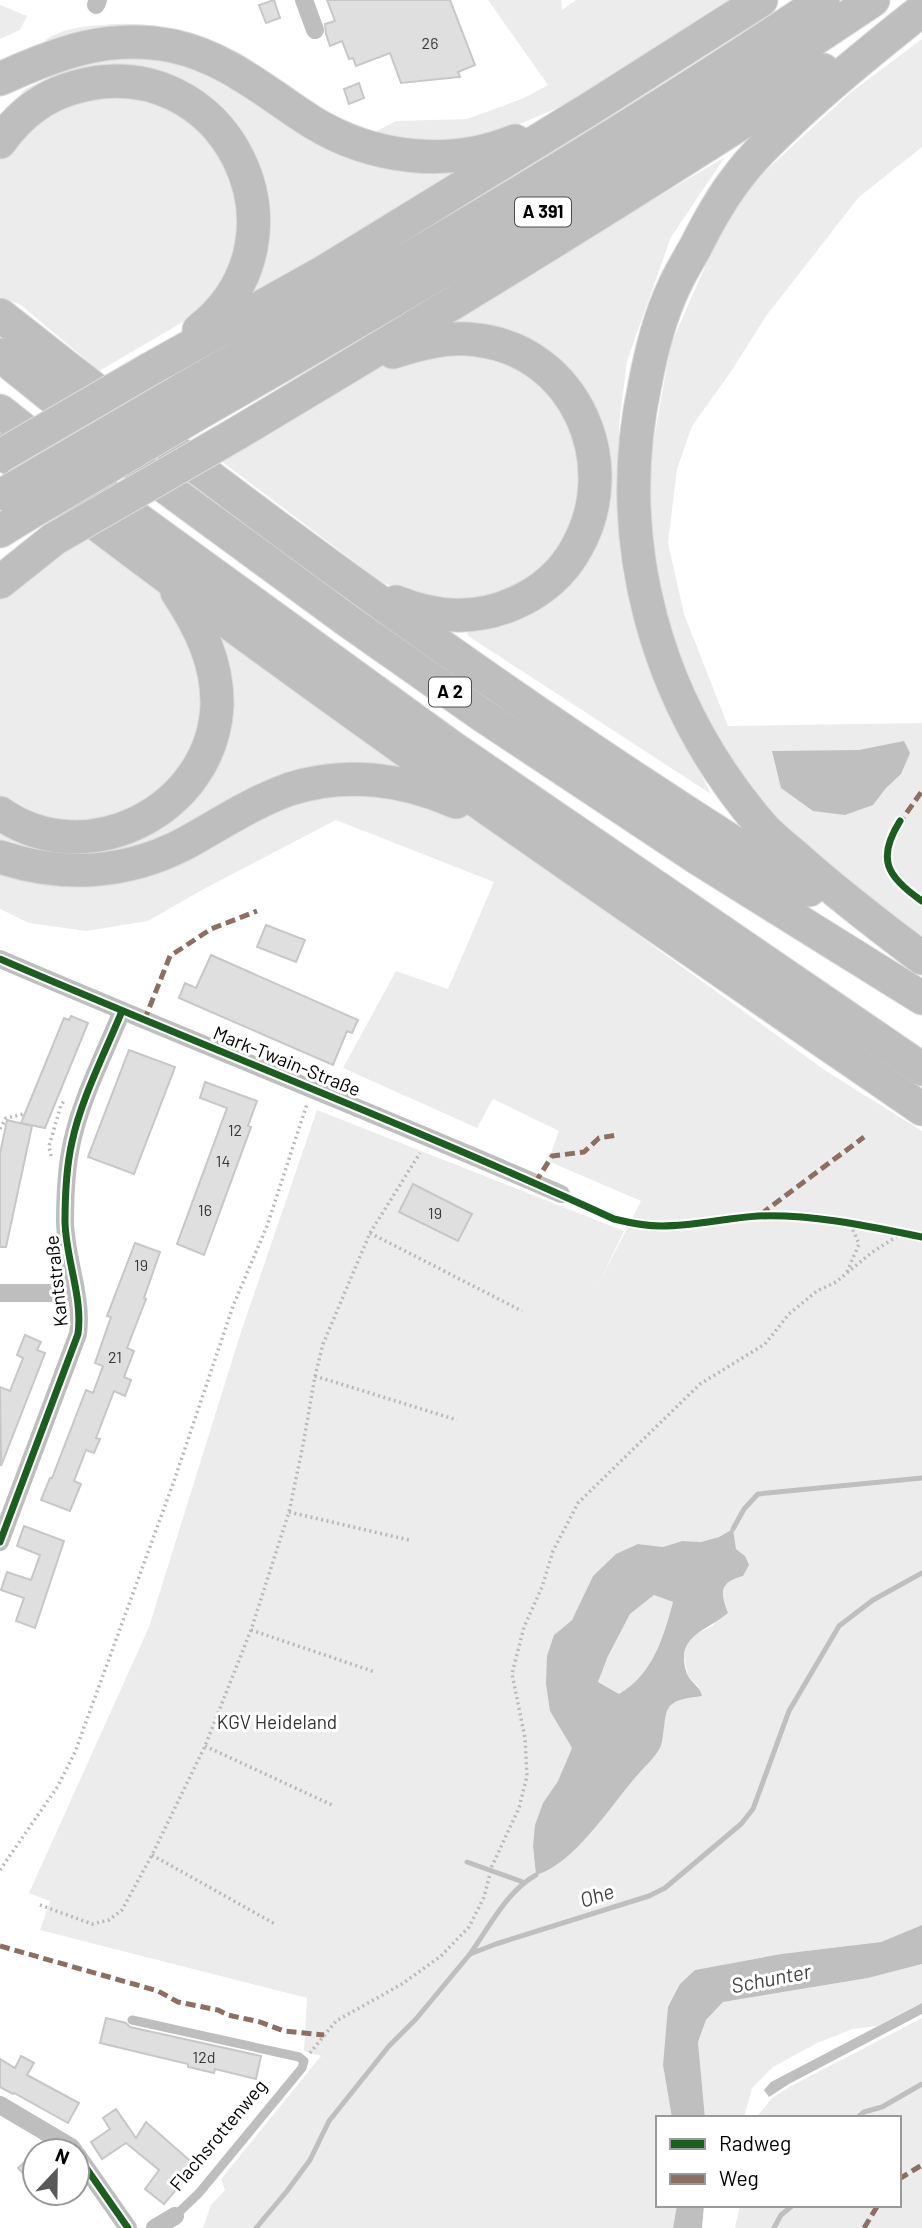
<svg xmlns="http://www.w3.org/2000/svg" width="922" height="2228" viewBox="0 0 922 2228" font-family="Barlow,sans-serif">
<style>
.green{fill:#ececec;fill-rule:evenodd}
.water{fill:#bfbfbf;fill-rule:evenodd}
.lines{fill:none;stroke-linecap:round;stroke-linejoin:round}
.stream{stroke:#bfbfbf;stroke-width:5}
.building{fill:#dfdfdf;stroke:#c7c7c7;stroke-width:2}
.motorway-casing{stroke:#dbdbdb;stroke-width:35}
.path{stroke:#b9b9b9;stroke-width:3.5;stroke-dasharray:2 3.5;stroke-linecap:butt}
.service{stroke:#bebebe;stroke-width:9}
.minor{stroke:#bebebe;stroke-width:18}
.motorway{stroke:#bebebe;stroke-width:33}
.motorway-bridge-casing{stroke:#dbdbdb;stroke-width:35;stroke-linecap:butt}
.motorway-bridge{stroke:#bebebe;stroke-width:33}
.quiet{stroke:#8d6e63;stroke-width:5;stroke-dasharray:10 5;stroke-linecap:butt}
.cycleway-casing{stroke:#fff;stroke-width:11}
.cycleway{stroke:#1b5e20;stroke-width:7}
.labels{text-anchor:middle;stroke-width:6;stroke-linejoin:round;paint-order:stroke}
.number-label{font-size:16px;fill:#383838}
.shield{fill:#fff;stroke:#4c4c4c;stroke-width:2}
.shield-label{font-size:18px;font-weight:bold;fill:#000}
.street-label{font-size:19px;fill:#000;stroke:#fff}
.park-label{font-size:19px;fill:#333;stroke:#fff}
.water-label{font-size:21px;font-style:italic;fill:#444;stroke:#fff}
</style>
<rect width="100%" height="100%" fill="#fff"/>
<g class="green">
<path d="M488,0H561L562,10L576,0H732L616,74L562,106L496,134L471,169L237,311L195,315L99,371L21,305L0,297V116L25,89L59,73L45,40C60,29 84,26 102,25C175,18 227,44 286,83C298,91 309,101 321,108C338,118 357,124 375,132L396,121L467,119L524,98L548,85Z"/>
<path d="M0,5L27,16L20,30L0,39Z"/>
<path d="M922,39V147L859,197L766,316L730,373L692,426L677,469L668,543L684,614L728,726L922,723V938L828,868L759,800L702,724L665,638L650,551L649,466L671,344L711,253L746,189L850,93Z"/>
<path d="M725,157L671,237L627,361L619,425V501L623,573L654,680L711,794L468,636L464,603L423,598L381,582L217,458Z"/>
<path d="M86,535L826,1071L922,1131V1925L881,1942L781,1954L695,1970L663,2065L672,2118H658V2205H677L673,2228H203L211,2205L225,2190L221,2179L321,2056L304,2051L307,1998L40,1930L50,1901L29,1893L149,1627L240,1335L317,1110L624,1231L599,1283L641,1201L548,1161L559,1131L493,1099L477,1128L343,1068L396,971L448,989L494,882L336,820L202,890L148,921L86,931L29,923L0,909V580ZM732,1530L736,1549L745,1556L743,1576L731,1579L725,1585L714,1625L694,1635L686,1645L684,1657L688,1676L700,1688C690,1693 675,1699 668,1708C662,1717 666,1739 659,1750C650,1763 637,1774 627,1786C606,1814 571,1865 536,1875L533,1846L543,1803L558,1781L572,1748L550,1711L554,1635L572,1620L593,1576L638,1544L663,1547L682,1541L701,1542L719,1537Z"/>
<path d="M654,1595L673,1602C662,1639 654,1672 619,1694L598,1682L608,1656L630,1614Z"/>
<path d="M922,1964V2003L877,2026L853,2029L817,2043L773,2067L752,2088L744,2118H705L698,2042L706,2020L723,2002L868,1978Z"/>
<path d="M922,2018V2228H735L740,2205H899V2118H756L772,2098L791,2086Z"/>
</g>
<g class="water">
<path d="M904,741L910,753L901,774L886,788L873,805L845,815L813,811L781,788L772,751L859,750Z"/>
<path d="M733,1529L736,1549L745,1556L749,1565L743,1576C719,1582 720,1593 728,1613C705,1632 674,1636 687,1674C691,1683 700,1686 702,1696C691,1698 674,1698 668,1709C664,1715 664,1737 661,1746C656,1757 642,1769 634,1779C609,1808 574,1864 536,1875L533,1846L535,1825L543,1803L558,1781L572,1748L550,1711L546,1684L547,1656L554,1635L572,1620L593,1576L616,1554L638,1544L663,1547L682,1541L701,1542L719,1537ZM654,1595L673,1602C663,1638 653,1674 619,1694L598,1682L608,1656L630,1614Z"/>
<path d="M922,1925V1964L868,1978L723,2002L706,2020L698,2042L705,2118H672L663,2065L668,2007L680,1984L695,1970L781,1954L881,1942Z"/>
<path d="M922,2003V2014L789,2084L769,2097L764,2090L771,2082Z"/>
<path d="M677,2205H704L702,2228H673Z"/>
</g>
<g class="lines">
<g class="stream">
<path d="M733,1529L744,1509L758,1494L922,1478"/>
<path d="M467,1862L523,1882"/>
<path d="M470,1954C489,1927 507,1891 536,1875"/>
<path d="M857,2118L864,2112L882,2107L922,2084"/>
<path d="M256,2228L287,2191L310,2160L329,2121L389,2046L416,2019L470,1954L496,1944L649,1896L665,1888L728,1835L741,1824L753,1809L789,1711L839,1626L873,1600L922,1573"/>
<path d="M774,2228L781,2215L793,2205"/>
</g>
</g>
<g class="building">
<path d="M274,0L280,18L266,23L259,5Z"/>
<path d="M327,0H450L475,65L458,72L460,77L401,83L390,53L356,66L353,58L349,59L342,41L330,46L326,34L325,24L335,21Z"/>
<path d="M359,83L364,98L349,104L344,89Z"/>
<path d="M266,925L305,940L296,962L257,947Z"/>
<path d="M211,955L358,1020L352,1033L347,1031L333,1065L179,998L185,983L196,988Z"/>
<path d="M71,1016L88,1023L45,1128L21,1123L64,1018L69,1020Z"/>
<path d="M129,1050L175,1067L134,1174L88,1157Z"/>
<path d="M205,1082L257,1101L248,1126L251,1127L204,1255L177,1244L227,1108L200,1098Z"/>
<path d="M7,1120L32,1126L6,1247H0V1154Z"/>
<path d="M413,1184L472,1214L458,1241L399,1212Z"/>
<path d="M135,1243L160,1252L144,1298L146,1299L127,1348L134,1351L124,1377L131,1380L125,1396L114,1391L96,1438L100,1439L94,1453L86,1450L74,1481L81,1484L70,1511L41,1500L50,1478H52L86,1390L93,1393L103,1366L95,1363L111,1317L107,1316Z"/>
<path d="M25,1335L41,1342L37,1350L45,1353L1,1466L0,1387L10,1391L23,1358L17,1355Z"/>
<path d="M24,1526L64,1541L35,1628L16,1621L24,1598L1,1590L7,1572L31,1580L40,1555L17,1546Z"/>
<path d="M106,2018L126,2023L130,2027L261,2056L256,2079L215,2069L214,2073L188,2067V2064L100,2043Z"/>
<path d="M21,2056L34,2063L27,2075L79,2103L68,2123L14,2093L13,2094L0,2087V2059L15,2068Z"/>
<path d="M116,2109L136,2138L146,2122L196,2166L164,2204L145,2189L159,2170L126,2143L102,2159L91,2142L110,2129L103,2118Z"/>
<path d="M35,2152V2186L18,2168Z"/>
</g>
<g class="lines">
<defs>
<g id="motorway">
<path d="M922,10C879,44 837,78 797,115C776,135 754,155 737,178C720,200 707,224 695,248C687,262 679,275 673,289C659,319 651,352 645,384C611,542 656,702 760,824C770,836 783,846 795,856C835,892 878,925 922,958"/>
<path d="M0,79C57,53 109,33 173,46C228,58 266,93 312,122C372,159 449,168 515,141"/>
<path d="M0,142C19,115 45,95 76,87C224,46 319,236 199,330"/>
<path d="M0,315C259,520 528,716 809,890"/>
<path d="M393,352C420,343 448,336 477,340C575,351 624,463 577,547C564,572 541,592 515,603C475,621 436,618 396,602"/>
<path d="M0,355L149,475L348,621L482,715L699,859L922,998"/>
<path d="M150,369L322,273L591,108L761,0"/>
<path d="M180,391C398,266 615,140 823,0"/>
<path d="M204,410C431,280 656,146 873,0"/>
<path d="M0,411L125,510L453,748L922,1069"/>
<path d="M236,434C434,316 631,196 823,70"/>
<path d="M0,450C298,682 611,895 922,1109"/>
<path d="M0,531L26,515"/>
<path d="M0,582L54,539"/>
<path d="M0,813C86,874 212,811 217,706C218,663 200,627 177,592"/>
<path d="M0,857C63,878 127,874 186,843C220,824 253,802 290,789C346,771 404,779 456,802"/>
</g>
</defs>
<use href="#motorway" class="motorway-casing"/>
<g class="path">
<path d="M0,1129L6,1118L24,1114"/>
<path d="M51,1156L49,1146L61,1105L64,1101"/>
<path d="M370,1233L522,1311"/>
<path d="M847,1272L859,1244L850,1223"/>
<path d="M315,1376L457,1420"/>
<path d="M289,1512L409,1540"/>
<path d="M251,1630L375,1672"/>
<path d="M205,1746L332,1805"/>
<path d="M152,1855L275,1924"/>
<path d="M0,1870L58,1786L75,1752L174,1481L233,1306L267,1226L307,1104"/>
<path d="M40,1905L92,1924L109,1920L122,1910L152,1855L205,1746L251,1630L289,1512L303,1445L315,1376L323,1344L370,1233L420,1153"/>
<path d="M310,2053L336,2021L402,1984L441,1956L469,1927L484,1897L492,1866L519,1808L527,1776L525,1738L512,1674L524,1627L542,1587L553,1551L578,1503L700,1384L765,1344L789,1314L817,1291L836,1282L871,1253L902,1233"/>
</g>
<path class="service" d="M132,2020L299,2057L304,2061L302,2068L199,2193L175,2216"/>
<g class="minor">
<path d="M304,0L315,30"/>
<path d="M96,5L98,0"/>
<path d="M0,959C186,1039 375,1113 561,1194"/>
<path d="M0,1293H76"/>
<path d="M0,1542L78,1334C83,1297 66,1260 65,1222C65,1196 66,1168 72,1142C81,1099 105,1053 122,1011"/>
<path d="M0,2105L71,2147L74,2151"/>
<path d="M77,2155L128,2228"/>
<path d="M155,2228L175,2216"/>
</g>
<use href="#motorway" class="motorway"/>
<defs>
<g id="motorway-bridge">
<path d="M0,456L150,369"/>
<path d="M4,494L180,391"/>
<path d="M26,515L204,410"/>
<path d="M54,539L236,434"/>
</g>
</defs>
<use href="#motorway-bridge" class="motorway-bridge-casing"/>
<use href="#motorway-bridge" class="motorway-bridge"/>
<g class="quiet">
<path d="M898,825L922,791"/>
<path d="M144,1021L170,956L211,929L257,911"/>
<path d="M535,1183L552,1156L584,1152L599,1138L617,1135"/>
<path d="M761,1214L864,1137"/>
<path d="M0,1946L158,1991L178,2002L218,2010L228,2015L260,2022L284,2031L324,2035"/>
<path d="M899,2179L922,2165"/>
<path d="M864,2228L878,2205"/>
</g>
<defs>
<g id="cycleway">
<path d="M900,821C876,859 887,877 922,901"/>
<path d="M0,959C204,1047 412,1126 614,1219C630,1223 645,1226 662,1226C694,1226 726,1218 758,1216C813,1214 868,1226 922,1237"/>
<path d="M0,1542L78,1334C83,1297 66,1260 65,1222C65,1196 66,1168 72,1142C81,1099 105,1053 122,1011"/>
<path d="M77,2155L128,2228"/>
</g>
</defs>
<use href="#cycleway" class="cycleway-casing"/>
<use href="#cycleway" class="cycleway"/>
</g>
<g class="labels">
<g class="number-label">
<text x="430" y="49">26</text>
<text x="235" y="1136">12</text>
<text x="223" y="1167">14</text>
<text x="205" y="1216">16</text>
<text x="435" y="1219">19</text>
<text x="141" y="1271">19</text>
<text x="115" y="1363">21</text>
<text x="204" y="2063">12d</text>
</g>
<g class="shield">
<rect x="515" y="197.5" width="56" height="29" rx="5"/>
<rect x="429" y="677.5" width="42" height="29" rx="5"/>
</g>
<g class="shield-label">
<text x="543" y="218">A 391</text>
<text x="450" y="698">A 2</text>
</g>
<g class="street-label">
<text transform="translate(287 1061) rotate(22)" y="7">Mark-Twain-Straße</text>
<text transform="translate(56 1281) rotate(-96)" y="7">Kantstraße</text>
<text transform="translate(218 2135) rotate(-50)" y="7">Flachsrottenweg</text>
</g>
<g class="park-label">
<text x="277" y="1729">KGV Heideland</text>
</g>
<g class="water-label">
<text transform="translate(597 1896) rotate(-18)" y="7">Ohe</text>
<text transform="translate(771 1979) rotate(-11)" y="7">Schunter</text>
</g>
</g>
<rect x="656" y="2116" width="245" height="91" fill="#ffffff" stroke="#999999" stroke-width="2"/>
<rect x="670" y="2139" width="35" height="10" fill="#1b5e20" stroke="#999999" stroke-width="2"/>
<text x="719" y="2151" font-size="21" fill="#000000">Radweg</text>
<rect x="670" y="2174" width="35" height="10" fill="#8d6e63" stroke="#999999" stroke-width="2"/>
<text x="719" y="2186" font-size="21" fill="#000000">Weg</text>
<g transform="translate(56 2172) rotate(22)"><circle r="33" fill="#ffffff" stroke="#999999" stroke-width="2"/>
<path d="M0-5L12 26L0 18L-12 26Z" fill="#595959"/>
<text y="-10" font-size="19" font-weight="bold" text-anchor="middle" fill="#000000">N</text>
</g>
</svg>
